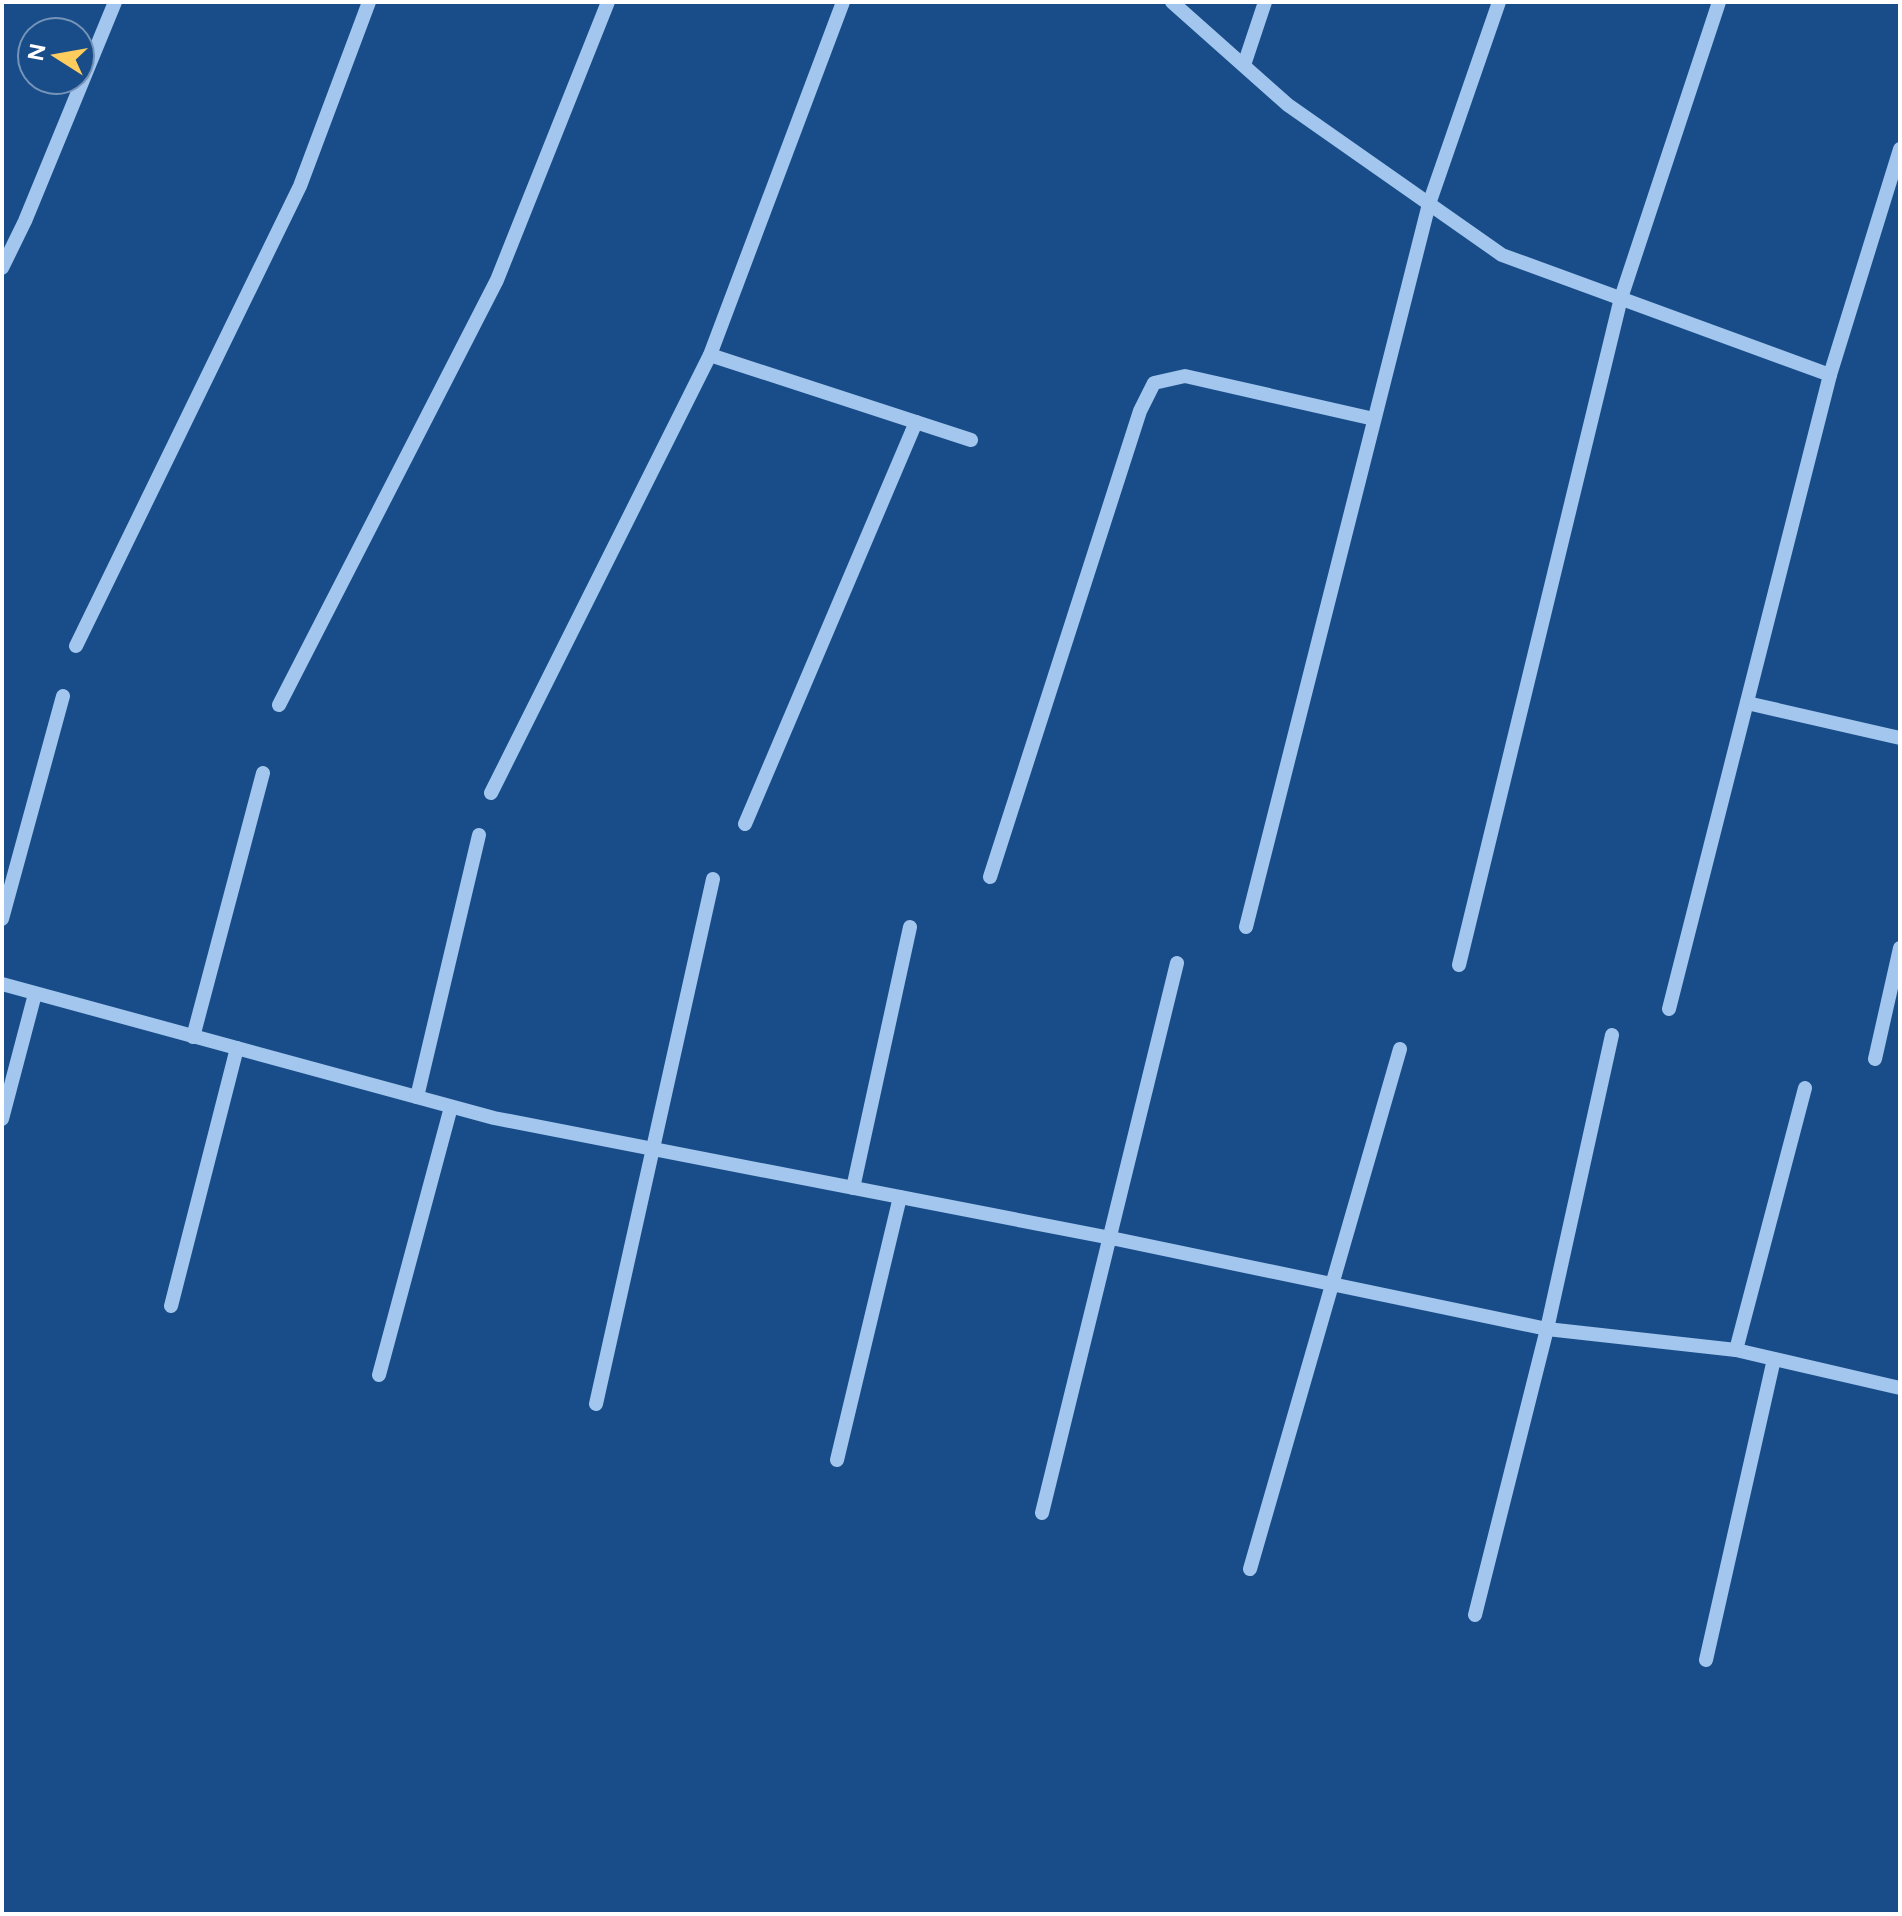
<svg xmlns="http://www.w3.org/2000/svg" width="1902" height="1916" viewBox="0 0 1902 1916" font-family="Figtree,sans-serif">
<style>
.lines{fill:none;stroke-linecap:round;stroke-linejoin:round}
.minor{stroke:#a2c6ed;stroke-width:14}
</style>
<rect width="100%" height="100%" fill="#194d89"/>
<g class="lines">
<g class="minor">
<path d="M1172,2L1288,105L1502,255L1830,375"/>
<path d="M1244,65L1265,2"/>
<path d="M2,268L25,221L115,2"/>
<path d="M710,355L971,440"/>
<path d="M76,646L300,186L369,2"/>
<path d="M1747,703L1900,738"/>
<path d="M279,705L497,280L608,2"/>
<path d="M491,793L710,355L843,2"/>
<path d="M745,824L916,422"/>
<path d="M990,877L1140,411L1154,383L1185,376L1374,419"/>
<path d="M2,919L63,696"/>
<path d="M1246,927L1429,204L1499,2"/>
<path d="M1459,965L1621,298L1719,2"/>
<path d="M2,984L494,1118L1111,1238L1547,1329L1736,1350L1900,1388"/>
<path d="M1669,1009L1830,375L1900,149"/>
<path d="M193,1037L263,773"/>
<path d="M1875,1059L1900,948"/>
<path d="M417,1097L479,835"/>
<path d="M2,1119L35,994"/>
<path d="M853,1188L910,927"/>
<path d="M171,1306L237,1048"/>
<path d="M1736,1350L1805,1088"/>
<path d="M379,1375L451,1107"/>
<path d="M596,1404L713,879"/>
<path d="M837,1460L900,1197"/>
<path d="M1042,1513L1177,963"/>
<path d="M1250,1569L1400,1049"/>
<path d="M1475,1615L1547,1329L1612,1035"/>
<path d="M1706,1660L1774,1359"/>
</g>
</g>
<rect width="1902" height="1916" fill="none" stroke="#ffffff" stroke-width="8"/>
<g transform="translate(56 56) rotate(281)"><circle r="38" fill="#194d89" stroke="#7594b8" stroke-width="2"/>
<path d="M0-6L14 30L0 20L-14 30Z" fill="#ffcc5e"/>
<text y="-12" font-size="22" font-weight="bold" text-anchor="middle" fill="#ffffff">N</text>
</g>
</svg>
